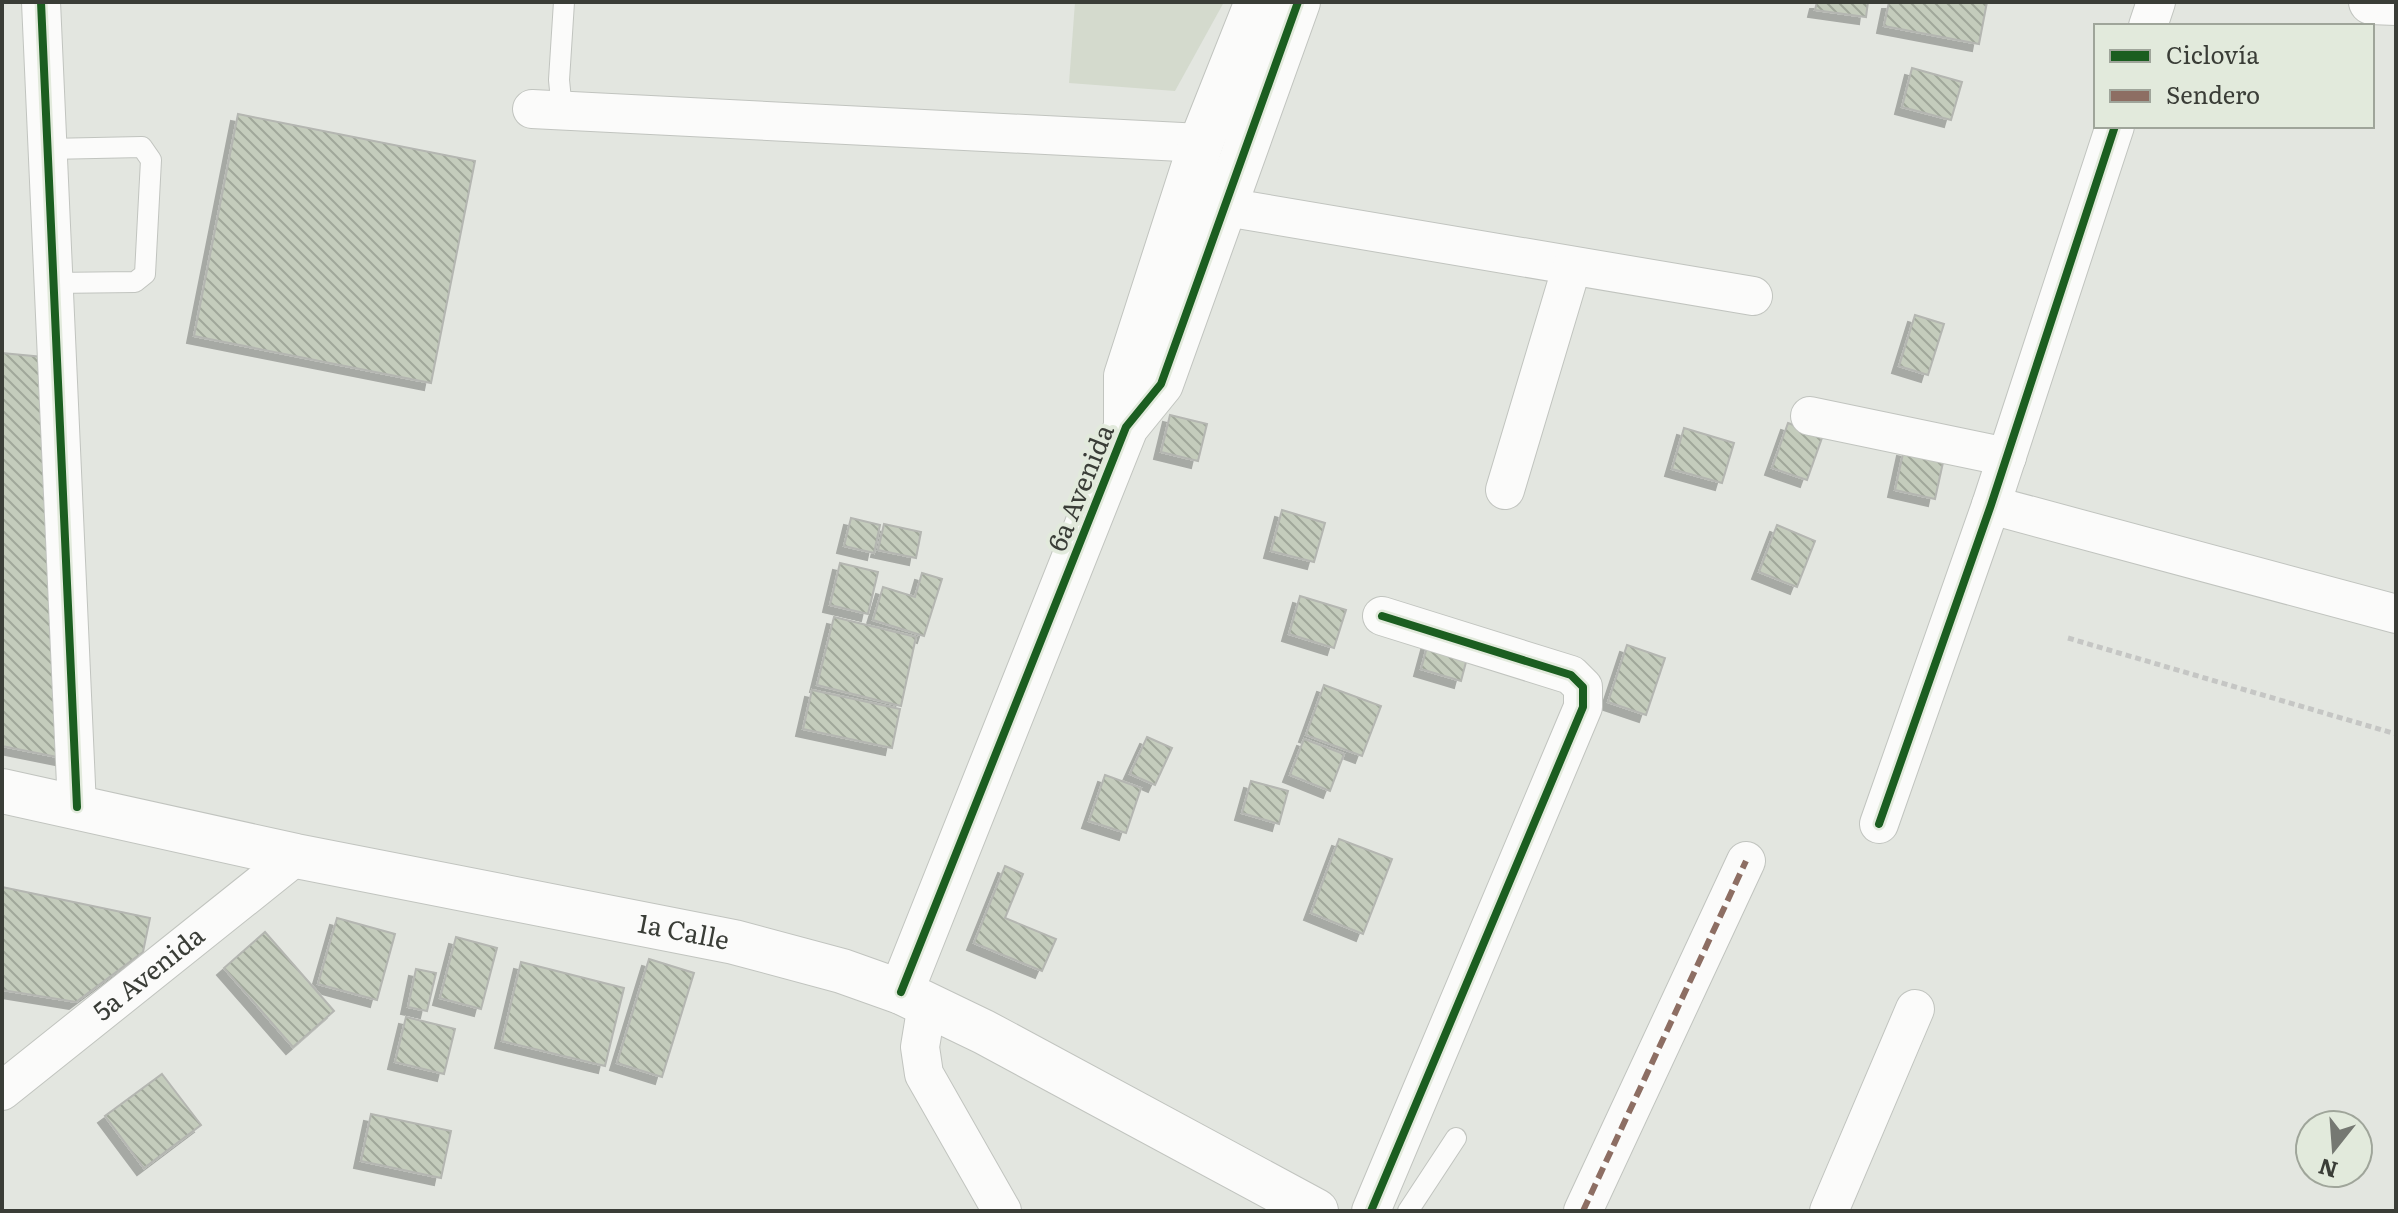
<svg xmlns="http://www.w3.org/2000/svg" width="2398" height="1213" viewBox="0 0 2398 1213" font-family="Literata,serif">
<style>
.built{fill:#d4dacd}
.building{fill:url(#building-back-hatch);stroke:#b4b6b1;stroke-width:2;filter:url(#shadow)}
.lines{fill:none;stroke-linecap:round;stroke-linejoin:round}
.lane-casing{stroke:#c1c4bf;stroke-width:22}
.street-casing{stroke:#c1c4bf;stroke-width:40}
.secondary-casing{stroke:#c1c4bf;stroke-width:46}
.path{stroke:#c5c6c4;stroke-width:5;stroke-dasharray:6 4;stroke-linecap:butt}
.lane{stroke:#fbfbfa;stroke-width:20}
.street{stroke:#fbfbfa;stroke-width:38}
.secondary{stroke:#fbfbfa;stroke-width:44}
.quiet{stroke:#8d6e63;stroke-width:6;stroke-dasharray:12 6;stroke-linecap:butt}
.cycleway-casing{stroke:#e2eadc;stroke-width:13}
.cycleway{stroke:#1b5e20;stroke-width:8}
.labels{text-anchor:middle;stroke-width:8;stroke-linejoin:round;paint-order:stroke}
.street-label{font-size:26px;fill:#3a3d37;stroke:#e2eadc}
</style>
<defs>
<pattern id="building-back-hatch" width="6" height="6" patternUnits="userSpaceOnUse" patternTransform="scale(2)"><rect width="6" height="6" fill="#c4ccbc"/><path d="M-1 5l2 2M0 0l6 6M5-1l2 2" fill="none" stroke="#a0a79a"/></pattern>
<filter id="shadow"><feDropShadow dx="-7" dy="7" stdDeviation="0" flood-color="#0004"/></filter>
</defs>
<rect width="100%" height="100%" fill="#e3e6e0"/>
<path class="built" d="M1075,2H1224L1175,91L1069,83Z"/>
<g class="building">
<path d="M1817,2H1868L1866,17L1815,10Z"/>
<path d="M1889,2H1987L1979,44L1884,26Z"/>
<path d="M1912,68L1962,82L1951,120L1902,107Z"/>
<path d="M238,114L475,161L431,383L194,336Z"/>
<path d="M1915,315L1944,324L1928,375L1899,366Z"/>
<path d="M2,353L43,357L62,758L2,746Z"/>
<path d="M1170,415L1207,424L1198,461L1161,452Z"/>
<path d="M1788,423L1823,435L1807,480L1772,468Z"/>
<path d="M1684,428L1734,443L1722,483L1672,469Z"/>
<path d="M1904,449L1944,458L1935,499L1895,490Z"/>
<path d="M1282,510L1325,523L1314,562L1271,551Z"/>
<path d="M851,518L880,525L874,553L844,546Z"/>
<path d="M884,524L921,532L916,558L878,550Z"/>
<path d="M1777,525L1815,541L1797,587L1759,572Z"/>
<path d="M840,563L878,572L868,614L830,605Z"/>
<path d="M922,573L942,579L924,636L873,620L883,587L915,597Z"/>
<path d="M1300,596L1346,610L1334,648L1289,634Z"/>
<path d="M834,617L916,637L901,706L817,685Z"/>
<path d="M1430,636L1470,647L1461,681L1421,669Z"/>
<path d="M1627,645L1665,658L1646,715L1608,702Z"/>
<path d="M1324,685L1381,706L1362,756L1306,735Z"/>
<path d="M812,690L900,709L892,748L803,729Z"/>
<path d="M1147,737L1172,748L1155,785L1130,774Z"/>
<path d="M1304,739L1344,754L1330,791L1290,775Z"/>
<path d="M1105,775L1141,788L1126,833L1089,821Z"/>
<path d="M1251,781L1288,791L1279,824L1242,813Z"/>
<path d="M1339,839L1392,859L1363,934L1311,913Z"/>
<path d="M1005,866L1023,874L1005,918L1056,939L1042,971L974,943Z"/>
<path d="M2,887L150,918L143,952L76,1002L2,990Z"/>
<path d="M337,918L395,934L377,1000L318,984Z"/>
<path d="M265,932L334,1011L293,1047L224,968Z"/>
<path d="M456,937L497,948L481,1009L440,998Z"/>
<path d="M649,959L694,973L662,1077L617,1063Z"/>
<path d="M521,962L624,988L605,1066L502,1041Z"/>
<path d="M416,969L436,973L427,1011L408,1007Z"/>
<path d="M406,1017L455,1029L444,1074L395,1062Z"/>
<path d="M162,1074L201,1125L144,1168L105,1116Z"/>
<path d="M371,1114L451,1131L441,1178L361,1161Z"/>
</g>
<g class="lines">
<defs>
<g id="lane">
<path d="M562,110L559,80L564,2"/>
<path d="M48,149L142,147L151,160L145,274L135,282L53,283"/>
<path d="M1408,1211L1456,1138"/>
</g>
<g id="street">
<path d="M41,2L77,807"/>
<path d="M2148,26L2156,2"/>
<path d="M532,109L1201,143"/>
<path d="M1196,202L1753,296"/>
<path d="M1810,416L2007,457"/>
<path d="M1505,490L1572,266"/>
<path d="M1991,505L2396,614"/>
<path d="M1879,824L1991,505L2115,126"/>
<path d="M927,1004L920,1047L924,1074L1002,1211"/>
<path id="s1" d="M2,1091L296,856"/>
<path d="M1371,1211L1583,707V687L1571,675L1382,616"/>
<path d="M1583,1211L1746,861"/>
<path d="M1829,1211L1915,1009"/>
</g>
<g id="secondary">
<path d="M2371,2L2396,3"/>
<path d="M1126,427V376L1201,143L1257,2"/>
<path id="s2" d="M2,791L296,856L734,942L842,971L901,992L984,1032L1316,1211"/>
<path d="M901,992L1126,427L1161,384L1298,2"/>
</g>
</defs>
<use href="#lane" class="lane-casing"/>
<use href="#street" class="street-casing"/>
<use href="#secondary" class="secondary-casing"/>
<path class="path" d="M2068,638L2396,734"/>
<use href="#lane" class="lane"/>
<use href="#street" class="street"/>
<use href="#secondary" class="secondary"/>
<path class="quiet" d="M1583,1211L1746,861"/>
<defs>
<g id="cycleway">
<path d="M41,2L77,807"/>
<path d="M1879,824L1991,505L2115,126"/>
<path d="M901,992L1126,427L1161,384L1298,2"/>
<path d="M1371,1211L1583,707V687L1571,675L1382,616"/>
</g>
</defs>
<use href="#cycleway" class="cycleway-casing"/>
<use href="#cycleway" class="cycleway"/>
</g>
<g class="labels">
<g class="street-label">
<text transform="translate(1081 488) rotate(-68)" y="9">6a Avenida</text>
<text dy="9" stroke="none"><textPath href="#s2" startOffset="696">1a Calle</textPath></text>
<text dy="9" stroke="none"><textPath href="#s1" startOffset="188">5a Avenida</textPath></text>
</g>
</g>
<rect width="2398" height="1213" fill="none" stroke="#3a3d37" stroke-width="8"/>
<rect x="2094" y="24" width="280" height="104" fill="#e2eadc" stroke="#9fa59a" stroke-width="2"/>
<rect x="2110" y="50" width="40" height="12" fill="#1b5e20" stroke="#9fa59a" stroke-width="2"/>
<text x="2166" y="64" font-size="24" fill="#3a3d37">Ciclovía</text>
<rect x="2110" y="90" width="40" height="12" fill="#8d6e63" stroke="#9fa59a" stroke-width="2"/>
<text x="2166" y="104" font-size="24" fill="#3a3d37">Sendero</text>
<g transform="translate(2334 1149) rotate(197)"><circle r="38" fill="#e2eadc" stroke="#9fa59a" stroke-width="2"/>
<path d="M0-6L14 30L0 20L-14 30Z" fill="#757872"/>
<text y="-12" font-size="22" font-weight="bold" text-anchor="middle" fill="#3a3d37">N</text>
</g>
</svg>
